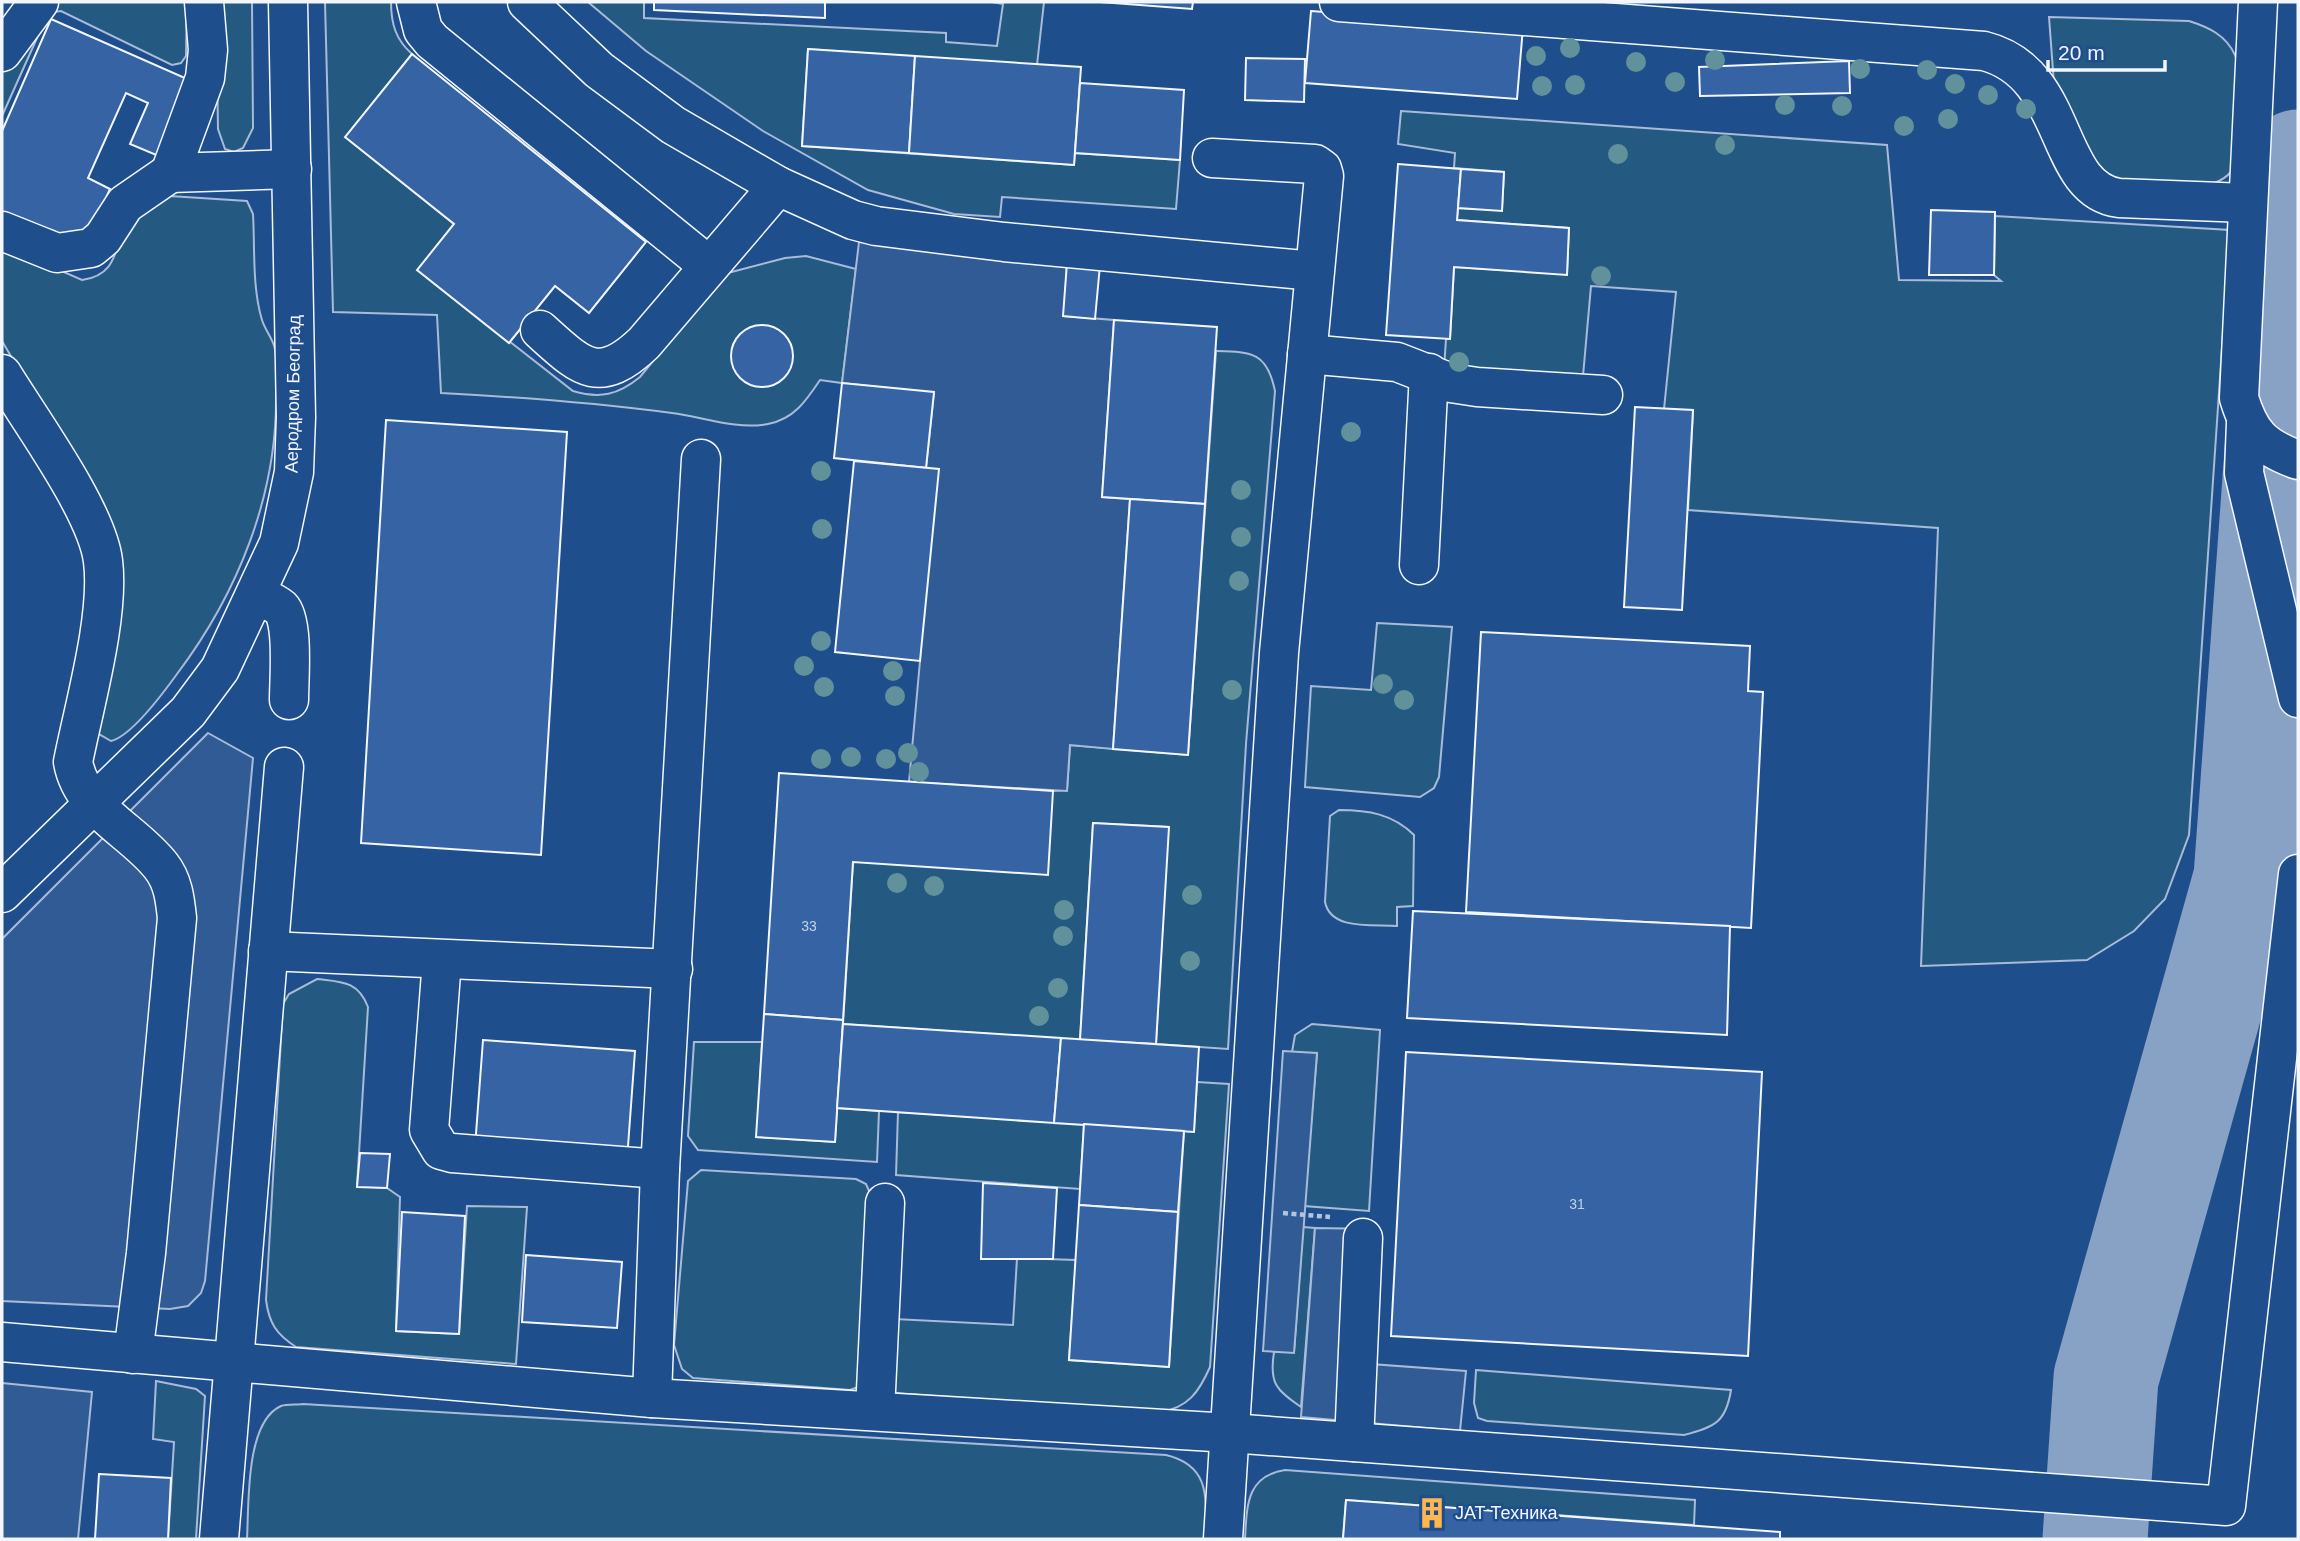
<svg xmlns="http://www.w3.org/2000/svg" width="2300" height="1541" viewBox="0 0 2300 1541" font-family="Helvetica,sans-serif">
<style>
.green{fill:#245a82;stroke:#a8bbd7;stroke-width:2}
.parking{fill:#305b95;stroke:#a8bbd7;stroke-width:2}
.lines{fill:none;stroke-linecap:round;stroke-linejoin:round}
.taxiway{stroke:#88a2c6;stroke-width:105}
.building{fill:#3563a3;stroke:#f2f6ff;stroke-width:2}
.minor-casing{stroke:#f2f6ff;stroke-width:41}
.path{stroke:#b3c4dc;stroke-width:4.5;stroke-dasharray:5 3.5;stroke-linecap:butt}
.minor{stroke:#1f4e8c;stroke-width:38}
.tree{fill:#61919a}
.labels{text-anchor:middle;stroke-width:5;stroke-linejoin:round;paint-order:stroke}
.number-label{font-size:14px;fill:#c3d1e8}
.street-label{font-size:18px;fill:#f2f6ff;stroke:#1f4e8c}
.poi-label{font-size:18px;fill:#f2f6ff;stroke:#1f4e8c;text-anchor:start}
</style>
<rect width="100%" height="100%" fill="#1f4e8c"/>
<g class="green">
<path d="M50,2H187L186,56L181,63L172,65L61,11L54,12L46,18L2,116V65Z"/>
<path d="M216,2H252L253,128L243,148L234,152L225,149L218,129Z"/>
<path d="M325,2H391C391,24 396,40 412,54L346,137L454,224L418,270L573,391C600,399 618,395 640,377L724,274L785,258L806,256L856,269L842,383L820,380C806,401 794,419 768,424C736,430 703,417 672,413C596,403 518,397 441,393L437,315L333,312Z"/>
<path d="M588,2H644V18L946,33V42L997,46L1003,4L992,2H1044L1037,65L808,49L802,146L1074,165L1075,153L1180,160L1176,209L1002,197L1000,217L954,214L868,190L763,131L646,51Z"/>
<path d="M2049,17L2189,21C2208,27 2226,35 2235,55C2240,65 2239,157 2234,167C2231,173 2225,178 2219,181C2194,194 2130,180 2101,178L2054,84Z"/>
<path d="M1401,111L1887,145L1899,280L2001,281L1994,275L1995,216L2230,230L2189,835L2165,899L2134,931L2087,960L1921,966L1938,528L1688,510L1693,411L1664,409L1676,292L1591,286L1583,376L1444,369L1446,339H1450L1454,267L1567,274L1569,228L1457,220L1458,208L1502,210L1504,172L1454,168L1455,153L1398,144Z"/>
<path d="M154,195L247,201L253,214C255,248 252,287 262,320C265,330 273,339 275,349C278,362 276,378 276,392C278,494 238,593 177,674C164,692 132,736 111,741L99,734L96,724L101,510L2,341V245L82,280C124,274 112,238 133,213C138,206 148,201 154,195Z"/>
<path d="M1216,351C1252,352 1267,352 1275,391L1246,744L1228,1049L1156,1044L1168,827L1093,823L1080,1040L843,1024L853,862L1053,791L1067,790L1070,745L1188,755Z"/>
<path d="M1377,623L1452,627L1439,777L1434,788L1420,797L1305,787L1311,686L1371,690Z"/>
<path d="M1339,810C1368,810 1393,814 1414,835L1413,906L1397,907V926C1373,924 1331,931 1325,902L1330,816Z"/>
<path d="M317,979C342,982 358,981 368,1007L357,1186L387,1188L400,1197L396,1331L459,1334L467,1206L527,1207L516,1364L296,1347C276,1334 269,1323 266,1300L283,1004L289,994Z"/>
<path d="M1312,1024L1380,1030L1369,1211L1304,1206L1317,1054L1292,1052L1295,1035Z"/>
<path d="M694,1042H762L757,1137L835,1142L837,1108L879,1111L877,1162L698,1150L688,1136Z"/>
<path d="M1197,1082L1229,1084L1210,1367C1199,1392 1188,1408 1160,1412L892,1393L895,1319L1013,1325L1017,1258L1076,1260L1069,1360L1169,1367L1184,1131H1194Z"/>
<path d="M898,1112L1084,1124L1080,1189L896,1175Z"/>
<path d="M701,1170L856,1179L866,1184L870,1193L858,1387L850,1390L693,1378L682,1369L674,1345L688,1181Z"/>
<path d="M1303,1227L1315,1228L1301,1407C1276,1390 1269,1383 1274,1352H1294Z"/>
<path d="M1476,1370L1731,1390C1726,1422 1715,1427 1684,1435L1487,1421L1478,1418L1474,1403Z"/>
<path d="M156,1381L196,1389L205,1396L196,1539H168L174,1442L153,1439Z"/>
<path d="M303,1404L1166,1455C1212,1466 1206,1500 1205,1539H247C249,1505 245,1422 281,1406C287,1404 297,1405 303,1404Z"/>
<path d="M1285,1470L1695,1500L1694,1525L1346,1500L1343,1539H1245C1247,1506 1246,1476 1285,1470Z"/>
</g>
<g class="parking">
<path d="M859,242L1067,263L1064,316L1114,320L1102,497L1130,499L1113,749L1070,745L1067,791L909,782L920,661L926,468L934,393L842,383Z"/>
<path d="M208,733L253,758L205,1281L201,1293L188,1306L170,1309L2,1301V939Z"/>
<path d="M1283,1051L1317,1053L1294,1353L1263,1351Z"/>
<path d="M1315,1228L1378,1229L1371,1364L1466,1371L1460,1431L1301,1417Z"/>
<path d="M2,1383L92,1392L78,1539H2Z"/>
</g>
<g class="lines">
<path class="taxiway" d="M2095,1539L2106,1378L2246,878L2298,162"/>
</g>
<g class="building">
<path d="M654,2H825V18L654,10Z"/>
<path d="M1100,2H1193L1192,9Z"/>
<path d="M1311,11L1523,27L1517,99L1305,83Z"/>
<path d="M51,19L194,82L161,157L130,144L148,103L126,93L88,178L110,189L85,245L52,230L49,238L2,217V131Z"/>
<path d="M808,49L915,56L909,153L802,146Z"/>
<path d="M412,54L646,242L589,313L555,286L509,343L417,270L454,224L345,137Z"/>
<path d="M915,56L1081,67L1074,165L909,153Z"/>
<path d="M1246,58L1305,59L1304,102L1245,100Z"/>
<path d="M1849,61L1850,93L1700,96L1699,67Z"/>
<path d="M1080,83L1184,90L1180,160L1075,153Z"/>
<path d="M1398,164L1461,169L1457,220L1569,228L1567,275L1454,267L1450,339L1386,335Z"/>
<path d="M1461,169L1504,172L1502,211L1458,208Z"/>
<path d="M1931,210L1995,212L1994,275H1929Z"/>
<path d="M1067,263L1100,265L1095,319L1063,316Z"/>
<path d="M1114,320L1217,327L1205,504L1102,497Z"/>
<circle cx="762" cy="356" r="31"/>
<path d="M842,383L934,392L926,468L834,458Z"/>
<path d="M1635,407L1693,410L1682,610L1624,607Z"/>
<path d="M386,420L567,432L541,855L361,843Z"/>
<path d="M854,461L939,469L920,661L835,652Z"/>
<path d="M1130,499L1205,504L1188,755L1113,749Z"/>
<path d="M1481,632L1750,646L1748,691L1763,692L1751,928L1466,912Z"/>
<path d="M779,773L1053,791L1048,875L853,862L843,1020L764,1014Z"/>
<path d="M1093,823L1169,827L1156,1044L1080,1040Z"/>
<path d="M1413,911L1730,926L1727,1035L1407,1018Z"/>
<path d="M764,1014L843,1020L835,1142L756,1137Z"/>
<path d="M843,1024L1061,1038L1054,1123L837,1108Z"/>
<path d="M1061,1038L1199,1047L1194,1132L1054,1123Z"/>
<path d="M483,1040L635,1051L627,1160L475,1147Z"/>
<path d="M1406,1052L1762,1072L1748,1356L1391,1336Z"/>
<path d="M1084,1124L1184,1131L1178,1212L1079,1205Z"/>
<path d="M360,1153L390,1154L387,1188L357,1187Z"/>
<path d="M983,1183L1057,1188L1053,1259H981Z"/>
<path d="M1079,1205L1178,1212L1169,1367L1069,1360Z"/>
<path d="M402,1212L465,1216L459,1334L396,1331Z"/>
<path d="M526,1255L622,1262L617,1328L522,1322Z"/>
<path d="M99,1474L171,1478L168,1539H95Z"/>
<path d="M1346,1500L1780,1532V1539H1343Z"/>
</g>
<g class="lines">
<defs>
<g id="minor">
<path d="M204,2L208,50L205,78L170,173L292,169"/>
<path d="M416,2L423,30L432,41L709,266"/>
<path d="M527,2L599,70L673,125L778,186L853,220L876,226L1004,242L1314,271"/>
<path d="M1339,2L1984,51C2071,73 2052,189 2119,198L2246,203"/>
<path d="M2258,2L2239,398C2250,434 2262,447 2298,460"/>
<path d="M2,52L39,2"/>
<path d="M1212,158L1315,164L1322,169L1324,176L1279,653L1223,1539"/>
<path d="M2,231L57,253L91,248L103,238L125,204L170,173"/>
<path d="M540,330C580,366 598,387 644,343L778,186"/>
<path d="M1307,354L1397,362L1451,383L1477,387L1603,395"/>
<path d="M2,374C30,420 97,511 103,561C110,616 84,706 73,762C82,811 133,830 161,866C173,881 175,899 177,918L146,1253L133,1354"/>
<path d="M2246,423L2244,473L2298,698"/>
<path d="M701,459L660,1169L652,1398L1230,1433L2226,1506L2298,874"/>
<path d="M1419,565L1429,373"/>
<path d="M257,595C265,599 274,602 281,608C294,621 289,680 289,700"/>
<path d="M2,893L188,712L220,669L279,543L294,472L296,417L288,2"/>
<path d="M268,951L673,969"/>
<path d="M442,960L429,1130L441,1150L452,1153L660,1169"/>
<path d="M2,1342L652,1398"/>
<path d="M875,1411L885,1203"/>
<path d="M1354,1442L1363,1238"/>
<path d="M219,1539L284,767"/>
</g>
</defs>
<use href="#minor" class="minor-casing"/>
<path class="path" d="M1283,1213L1330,1217"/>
<use href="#minor" class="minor"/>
</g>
<g class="tree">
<circle cx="1570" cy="48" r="10"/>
<circle cx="1536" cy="56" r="10"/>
<circle cx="1715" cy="60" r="10"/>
<circle cx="1636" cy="62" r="10"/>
<circle cx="1860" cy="69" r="10"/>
<circle cx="1927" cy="70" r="10"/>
<circle cx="1675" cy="82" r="10"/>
<circle cx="1955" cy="84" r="10"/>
<circle cx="1575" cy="85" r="10"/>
<circle cx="1542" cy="86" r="10"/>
<circle cx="1988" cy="95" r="10"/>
<circle cx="1785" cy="105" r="10"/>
<circle cx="1842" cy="106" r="10"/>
<circle cx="2026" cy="109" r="10"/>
<circle cx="1948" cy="119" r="10"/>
<circle cx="1904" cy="126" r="10"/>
<circle cx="1725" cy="145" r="10"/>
<circle cx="1618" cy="154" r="10"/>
<circle cx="1601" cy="276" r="10"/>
<circle cx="1459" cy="362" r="10"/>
<circle cx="1351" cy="432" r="10"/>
<circle cx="821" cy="471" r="10"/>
<circle cx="1241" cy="490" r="10"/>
<circle cx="822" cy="529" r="10"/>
<circle cx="1241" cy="537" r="10"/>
<circle cx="1239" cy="581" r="10"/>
<circle cx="821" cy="641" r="10"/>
<circle cx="804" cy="666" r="10"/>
<circle cx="893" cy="671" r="10"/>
<circle cx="1383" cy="684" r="10"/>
<circle cx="824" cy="687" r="10"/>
<circle cx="1232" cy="690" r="10"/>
<circle cx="895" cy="696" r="10"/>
<circle cx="1404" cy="700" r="10"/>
<circle cx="908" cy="753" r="10"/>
<circle cx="851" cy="757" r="10"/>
<circle cx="821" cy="759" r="10"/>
<circle cx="886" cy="759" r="10"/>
<circle cx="919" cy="772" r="10"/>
<circle cx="897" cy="883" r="10"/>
<circle cx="934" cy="886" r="10"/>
<circle cx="1192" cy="895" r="10"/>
<circle cx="1064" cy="910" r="10"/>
<circle cx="1063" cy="936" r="10"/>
<circle cx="1190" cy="961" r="10"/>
<circle cx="1058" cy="988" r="10"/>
<circle cx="1039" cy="1016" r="10"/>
</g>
<defs>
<symbol id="building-bare" viewBox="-9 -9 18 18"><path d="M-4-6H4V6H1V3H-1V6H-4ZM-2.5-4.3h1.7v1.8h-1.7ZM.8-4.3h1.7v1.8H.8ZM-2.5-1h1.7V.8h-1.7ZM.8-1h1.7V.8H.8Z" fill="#ffb74d" stroke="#1f4e8c" stroke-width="2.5" paint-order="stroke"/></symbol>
</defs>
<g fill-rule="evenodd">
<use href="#building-bare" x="1410" y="1491" width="44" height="44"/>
</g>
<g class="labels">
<g class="number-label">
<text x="809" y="931">33</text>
<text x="1577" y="1209">31</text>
</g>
<g class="street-label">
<text transform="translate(293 394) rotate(-89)" y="6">Аеродром Београд</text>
</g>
<g class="poi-label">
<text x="1455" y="1519">ЈАТ Техника</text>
</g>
</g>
<rect width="2300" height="1541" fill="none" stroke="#f2f6ff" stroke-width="7"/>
<path d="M2048 60v10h117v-10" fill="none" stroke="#f2f6ff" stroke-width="3.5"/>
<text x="2058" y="60" font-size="21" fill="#f2f6ff" stroke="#1f4e8c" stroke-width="5" paint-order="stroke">20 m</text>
</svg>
